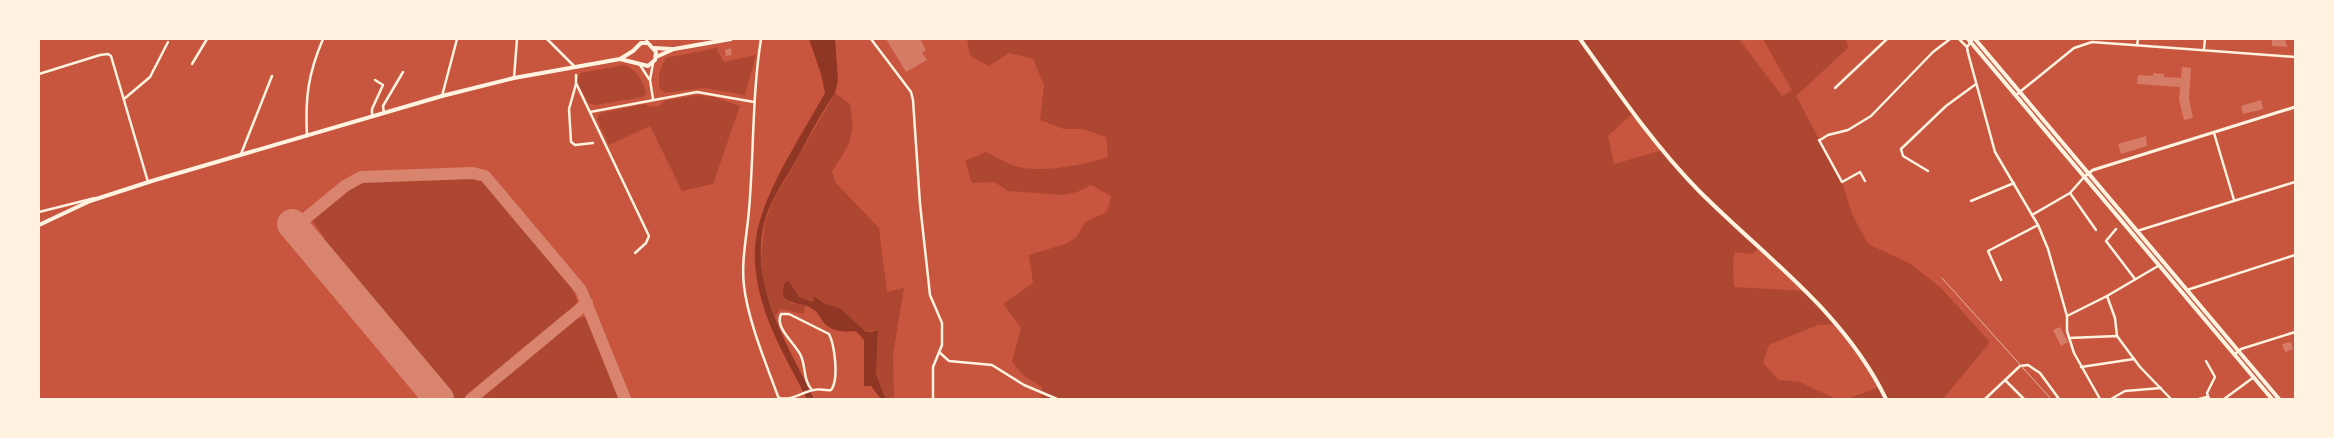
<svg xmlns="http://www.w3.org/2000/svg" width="2334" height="438" viewBox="0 0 2334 438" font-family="Poppins,sans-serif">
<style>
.green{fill:#ae4732;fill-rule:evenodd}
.water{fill:#8f3625}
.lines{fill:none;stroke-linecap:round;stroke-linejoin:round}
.taxiway{stroke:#d8846e;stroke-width:12}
.runway{stroke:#d8846e;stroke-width:30}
.building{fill:#d67c66}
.minor{stroke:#fff3e0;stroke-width:2.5}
.tertiary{stroke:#fff3e0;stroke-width:3}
.secondary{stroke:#fff3e0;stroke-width:4}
.primary{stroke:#fff3e0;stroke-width:4}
.rail{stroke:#e9b49f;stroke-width:1}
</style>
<rect width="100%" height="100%" fill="#c8553d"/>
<g class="green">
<path d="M967,39H1739L1782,96L1792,90L1763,39H1845L1849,47L1796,96L1842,182L1852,214L1868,244L1911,264L1941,288L1990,342L1943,399H1847L1879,387L1838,324L1818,325L1769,345L1763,363L1779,380L1800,382L1836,399H1041L1042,387L1024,376L1012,362L1021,328L1003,304L1033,283L1029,255L1065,244L1076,238L1085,222L1107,212L1111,196L1091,185L1077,192L1063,195L1008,191L994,182L972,183L965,161L986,152C995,156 1005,163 1015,166C1040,174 1083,165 1108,157L1106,137L1083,129H1064L1040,120L1044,85L1033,59L1009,53L989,66L970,56ZM1633,113L1663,150L1614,164L1608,136ZM1760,247L1806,291L1734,287L1733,260L1735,252L1752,254Z"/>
<path d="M716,48L724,62L756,55L745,95L704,88L665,93L660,89C657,76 660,69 666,58Z"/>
<path d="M625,65C637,71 642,79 646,92L643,97L596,105L588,103L577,82L580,73Z"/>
<path d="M835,93L850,104C856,136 850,145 832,171L836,183L879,228L887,292L904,288L893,354L894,399H886L876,373L878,337L873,330L866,332L840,308L825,304L815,296L813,302L799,297L789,281L790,303L805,305L804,314L780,309L775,317L764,285L761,257L765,222L773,201Z"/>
<path d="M698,95L714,97L740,106L713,184L682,191L650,126L609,145L597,119L600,113L645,104L651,107L660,106L664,101Z"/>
<path d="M476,178L486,184C505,206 573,277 577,301L575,307L463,399H452L325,246L324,237L312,220L314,216L350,188L368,181Z"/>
<path d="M583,317L587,319L592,327L620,399H479L576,319Z"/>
</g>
<g class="water">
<path d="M809,39H835L838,80L835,93C820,114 808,139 795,162C784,181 770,201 764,223C749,286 788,345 814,399H807C791,367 770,333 761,298C756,279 753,258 756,238C762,194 803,133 825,93L821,74Z"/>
<path d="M789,281L799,297L813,302L814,296L825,304L840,308L866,332L878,331L876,374L886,399H881L871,386H864V340L856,331C847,332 834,332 826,325C821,321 820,314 814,310C804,302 792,306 783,296L784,283Z"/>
</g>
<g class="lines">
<g class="taxiway">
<path d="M295,227L345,186L361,177L473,173L485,176L581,290L625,399"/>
<path d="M471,399L587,303"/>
</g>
<path class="runway" d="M292,224L439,399"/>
</g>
<g class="building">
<path d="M886,39H920L926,50L922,53L927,60L906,72Z"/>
<path d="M2272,39H2285L2287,47L2272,46Z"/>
<path d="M731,48L732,55L726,56L725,50Z"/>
<path d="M2182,67L2191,68L2189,99L2193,118L2184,120L2179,100L2180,87L2137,84L2138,75L2153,76V73L2164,74V77L2181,78Z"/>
<path d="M2261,100L2263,109L2243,114L2241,106Z"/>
<path d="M2146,136L2147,146L2121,154L2118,144Z"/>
<path d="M2060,327L2068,342L2061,346L2053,330Z"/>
<path d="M2291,342L2293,349L2285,352L2282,344Z"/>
</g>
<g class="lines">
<g class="minor">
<path d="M547,39L574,66"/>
<path d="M646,39L648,43"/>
<path d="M761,39C752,95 754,153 749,210C747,235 741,261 744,286C748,321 767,366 779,399"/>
<path d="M871,39L911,92L913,100L920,204L930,295L942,323V345L933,367V399"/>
<path d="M1959,39L1967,47"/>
<path d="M1973,39L1967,47L1968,53L1995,152L2038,225L2048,249L2067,316V331L2074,353L2100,399"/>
<path d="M2137,45L2138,39"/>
<path d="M2204,49L2205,39"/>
<path d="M653,63L650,80L653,99"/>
<path d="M192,64L207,39"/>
<path d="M640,65L649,79"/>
<path d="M39,74L100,55L108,54L111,56L148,182"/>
<path d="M576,75V83L649,236L646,243L635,253"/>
<path d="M514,78L517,39"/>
<path d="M576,84L569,109L571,142L575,145L593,143"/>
<path d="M1835,88L1887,39"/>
<path d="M2016,95L2074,48L2092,42L2295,57"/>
<path d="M442,96L457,39"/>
<path d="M124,99L150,77L168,42"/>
<path d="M590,112L697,92L754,102"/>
<path d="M384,113L383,106L403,72"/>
<path d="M372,117V109L383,85L375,80"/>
<path d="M2214,133L2234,200"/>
<path d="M307,136C305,98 308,74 323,39"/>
<path d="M1819,140L1842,182L1860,172L1865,181"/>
<path d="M1820,140L1828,135L1848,130L1871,116L1933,52L1950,39"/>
<path d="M241,154L272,76"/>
<path d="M1928,171L1903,156L1901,149L1946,106L1976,84"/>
<path d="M2070,193L2096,230"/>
<path d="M1971,201L2014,183"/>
<path d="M39,212L95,198"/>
<path d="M2032,215L2070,193L2085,176"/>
<path d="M2116,229L2106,241L2135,279"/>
<path d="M2137,231L2295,182"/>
<path d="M2001,280L1988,251L2038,225"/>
<path d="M2187,290L2295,255"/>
<path d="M2107,296L2115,318L2117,336"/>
<path d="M2067,316L2107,296L2158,266"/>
<path d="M2069,338L2117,336L2140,367L2171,399"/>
<path d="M939,352L949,361L992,365L1024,385L1057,399"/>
<path d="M2235,354L2241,349L2295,332"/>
<path d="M2206,361L2215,377L2207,393L2209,399"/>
<path d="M2081,367L2134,359"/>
<path d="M2005,380L2024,399"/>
<path d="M779,398C793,401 801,392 814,390C819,388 825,391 831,390C839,380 835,346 829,334L789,314H781C774,328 796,344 801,356C806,367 803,380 812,390"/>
<path d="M1985,399L2020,366L2028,365L2040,373L2059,399"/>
<path d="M2111,399L2125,391L2161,388"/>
<path d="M2199,399L2207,397"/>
<path d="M2224,399L2254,377"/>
</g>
<path class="tertiary" d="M2085,176L2093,170L2295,107"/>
<g class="secondary">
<path d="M1968,39L2272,399"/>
<path d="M1975,39L2279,399"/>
</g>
<g class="primary">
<path d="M1580,39C1617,91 1654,145 1699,191C1766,258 1844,312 1886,399"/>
<path d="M654,48L672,49"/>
<path d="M656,57L674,49L731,39"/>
<path d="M39,225L90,201L155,180L442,96L514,78L620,59L633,51L641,43H648L656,52L655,60L648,66L620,59"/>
</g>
<path class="rail" d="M1942,278L2051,399"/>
</g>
<rect width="2334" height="438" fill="none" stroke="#fff3e0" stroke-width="80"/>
</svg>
